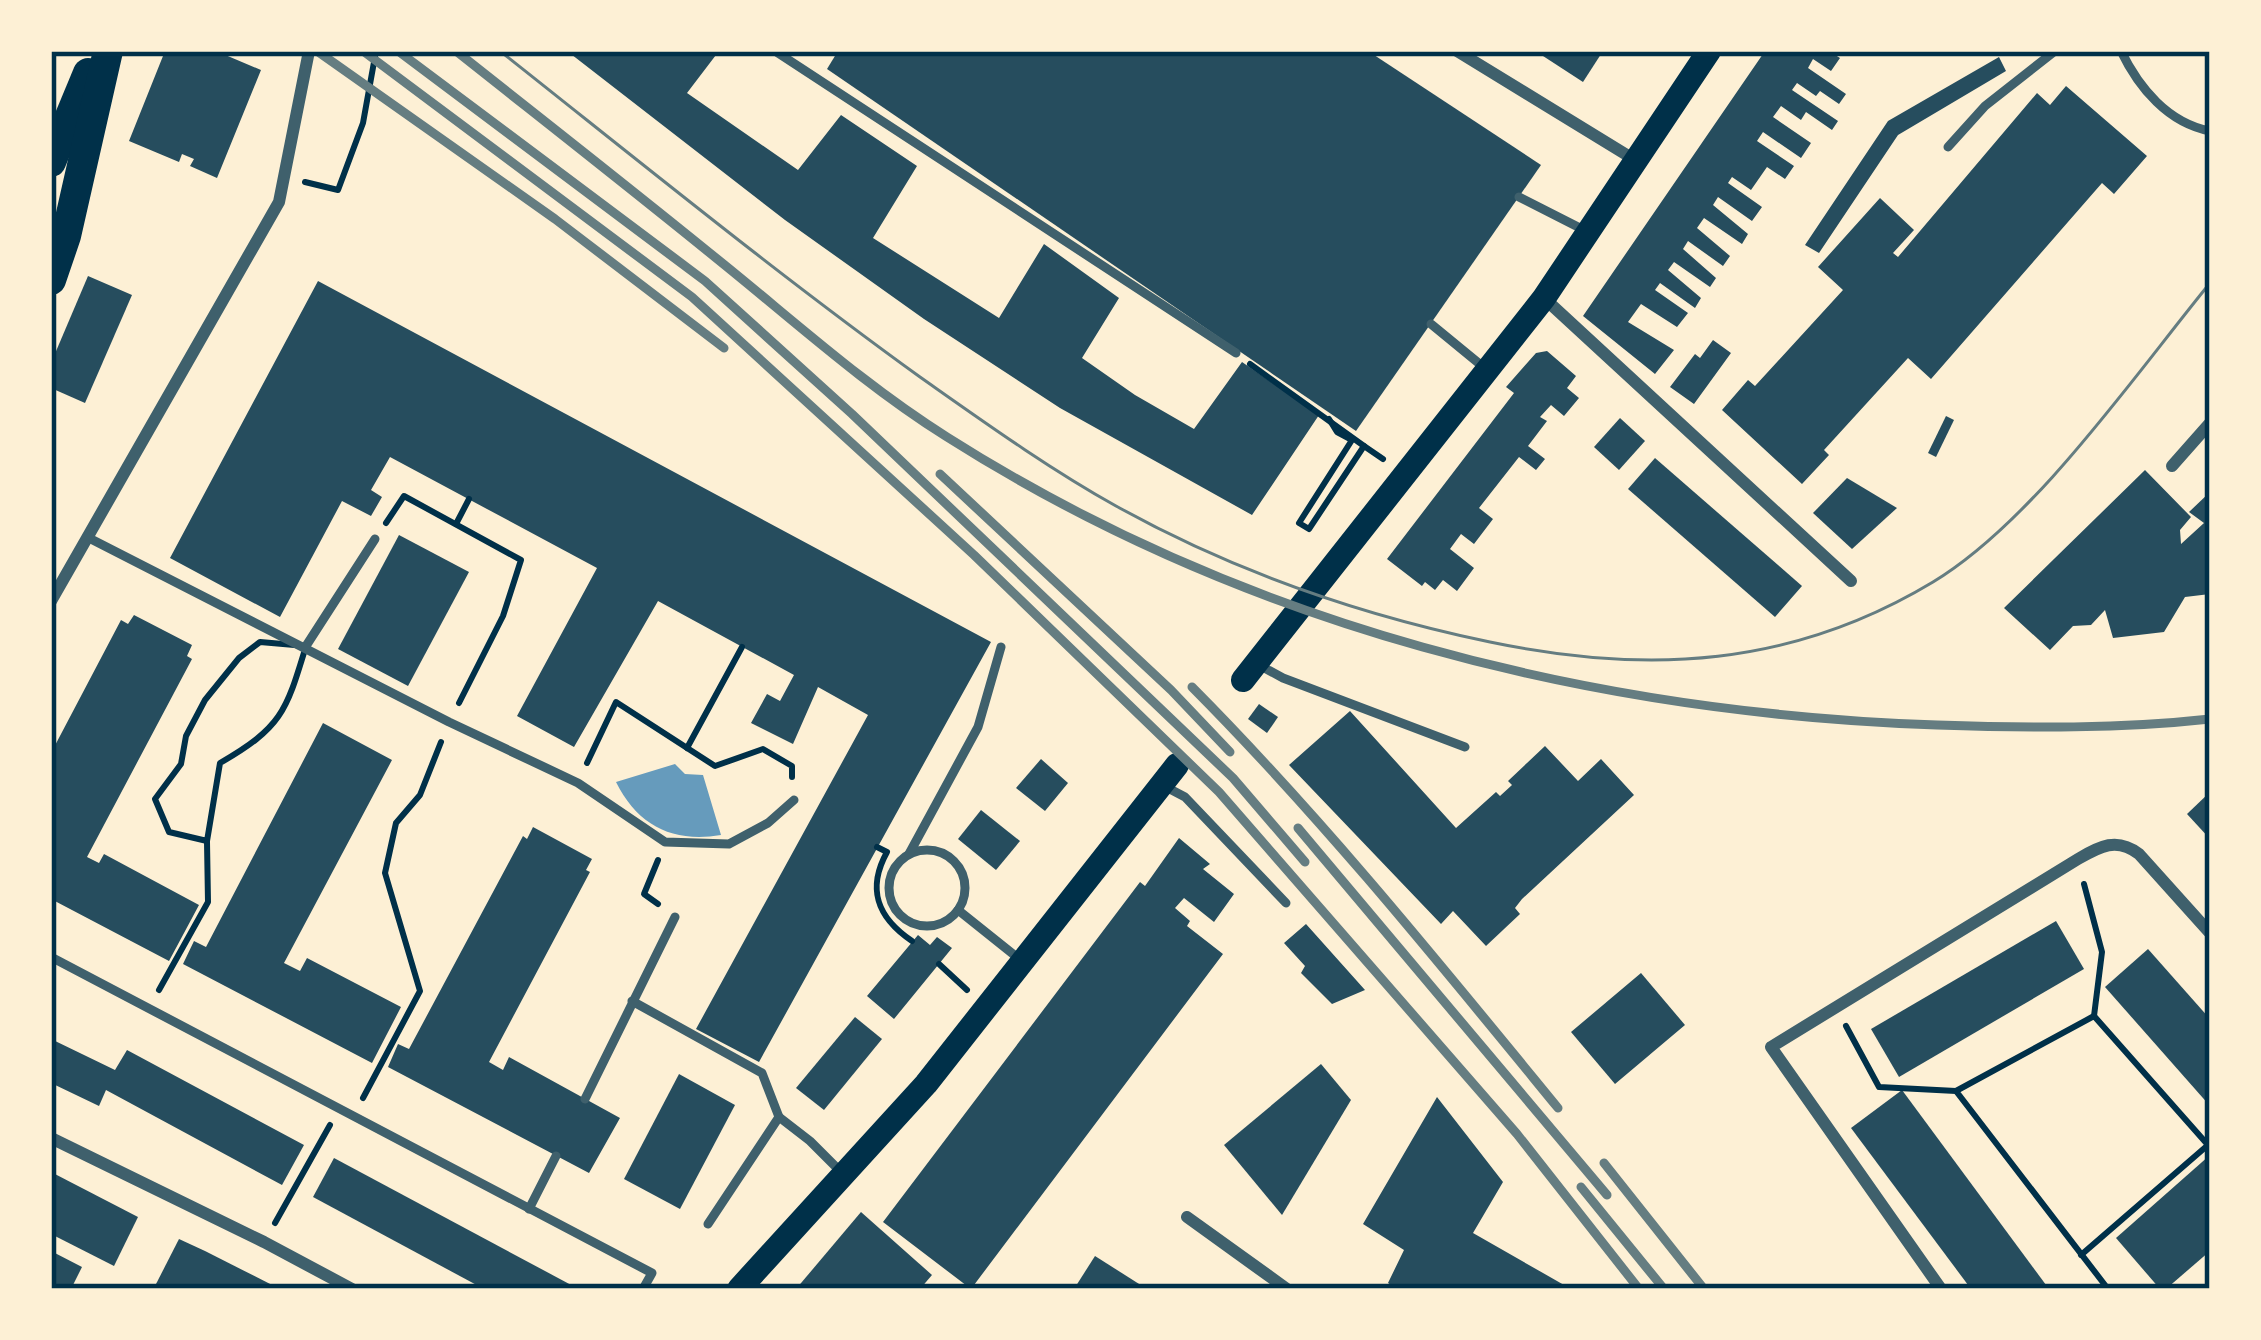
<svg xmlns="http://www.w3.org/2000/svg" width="2261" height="1340" viewBox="0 0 2261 1340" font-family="Roboto,sans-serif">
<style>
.water{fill:#669bbc}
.building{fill:#264d5e}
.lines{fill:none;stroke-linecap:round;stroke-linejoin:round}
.path{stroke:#003049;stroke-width:6}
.service{stroke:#3f606c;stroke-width:9}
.minor{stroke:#3f606c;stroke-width:12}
.secondary{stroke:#003049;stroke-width:24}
.trunk{stroke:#003049;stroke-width:30}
.tram{stroke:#657d81;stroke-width:3}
.rail{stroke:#657d81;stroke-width:9}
.neatline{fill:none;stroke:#003049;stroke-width:4.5}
</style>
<rect width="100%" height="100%" fill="#fdf0d5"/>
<path class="water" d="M675,764L685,774L703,775L721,835C673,843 638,826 616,782Z"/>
<g class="building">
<path d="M165,51H216L261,70L217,178L190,166L194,159L182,154L179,162L129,141Z"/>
<path d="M567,51H719L687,93L798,170L841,115L917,166L873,238L999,318L1044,244L1119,298L1082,358L1135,395L1194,429L1242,362L1319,415L1252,515L1060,408L924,319L785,220Z"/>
<path d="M838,51H1368L1541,165L1356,431L827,69Z"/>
<path d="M1546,51H1603L1583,82L1543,56Z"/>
<path d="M1765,51H1829L1840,58L1831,71L1813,59L1808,68L1846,94L1839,104L1820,91L1816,96L1797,83L1792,90L1838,121L1832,130L1806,112L1801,120L1781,106L1773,117L1811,143L1801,158L1763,132L1757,141L1794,166L1785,179L1767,167L1751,190L1732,177L1728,183L1762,207L1752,221L1718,197L1713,205L1748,234L1742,244L1704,218L1697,228L1730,256L1723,266L1688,241L1683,249L1716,278L1710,287L1674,262L1668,270L1701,298L1695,308L1660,283L1655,290L1688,313L1677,327L1641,304L1628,322L1674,350L1655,374L1583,316Z"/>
<path d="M1999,57L2006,71L1898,135L1819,253L1805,245L1888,121Z"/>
<path d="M2066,86L2147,156L2114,194L2102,183L1931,379L1908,358L1824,450L1829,455L1802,484L1722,410L1748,380L1755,386L1843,290L1818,267L1880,198L1914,230L1893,253L1898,257L2037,93L2050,105Z"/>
<path d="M88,276L132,295L85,403L51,388V363Z"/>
<path d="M318,281L991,642L759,1062L696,1029L868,715L818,687L793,744L751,723L767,694L780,701L794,675L658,601L574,747L517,716L597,568L390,457L371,490L382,497L371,516L342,501L280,617L170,558Z"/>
<path d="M1713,340L1731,353L1694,404L1670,387L1695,354L1700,358Z"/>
<path d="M1547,351L1576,376L1567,388L1579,398L1564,416L1551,405L1540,417L1547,421L1528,446L1545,459L1536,470L1519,457L1479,508L1493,519L1474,544L1461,534L1450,549L1474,568L1457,591L1443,580L1435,590L1425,582L1422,586L1387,559L1514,393L1506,387L1536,353Z"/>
<path d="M1946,416L1954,420L1936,457L1928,453Z"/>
<path d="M1620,418L1645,441L1619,470L1594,447Z"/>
<path d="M1655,458L1802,586L1775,617L1628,489Z"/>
<path d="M2145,470L2191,517L2180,530L2181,544L2204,523L2189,512L2210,492V594L2185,597L2164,632L2113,638L2105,610L2091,625L2073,626L2050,650L2004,608Z"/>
<path d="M1847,478L1897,508L1852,549L1813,513Z"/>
<path d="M399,535L469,572L408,686L338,649Z"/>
<path d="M134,615L192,645L187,656L192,659L87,857L99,863L104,854L199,905L169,961L51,899V753L121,620L128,624Z"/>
<path d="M1259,704L1278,717L1267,733L1248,719Z"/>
<path d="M1350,711L1456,828L1496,792L1500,796L1512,785L1508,781L1545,746L1578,781L1601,759L1634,795L1522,899L1515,908L1520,914L1486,946L1453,911L1441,924L1289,765Z"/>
<path d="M323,723L392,760L284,963L300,971L307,958L401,1007L372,1063L183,964L194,941L206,947Z"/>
<path d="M1041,759L1068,783L1045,811L1016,788Z"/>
<path d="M2210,792V839L2187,814Z"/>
<path d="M981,810L1020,841L996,870L958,839Z"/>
<path d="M533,827L592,859L586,870L590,872L489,1062L503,1070L509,1057L620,1118L589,1173L388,1067L398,1044L409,1049L523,836L527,839Z"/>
<path d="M1179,838L1210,864L1203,869L1234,894L1214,922L1184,898L1175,908L1190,921L1187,926L1223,954L971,1289L883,1222L1140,882L1145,886Z"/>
<path d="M2056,921L2084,969L1899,1077L1871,1029Z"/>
<path d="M1306,924L1365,990L1332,1004L1301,973L1305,966L1284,943Z"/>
<path d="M918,935L930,945L937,937L952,948L894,1019L867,996Z"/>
<path d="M2148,949L2210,1019V1106L2105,987Z"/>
<path d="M1641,973L1685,1025L1615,1084L1571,1032Z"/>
<path d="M855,1017L882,1039L824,1110L796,1088Z"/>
<path d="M51,1039L115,1070L127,1050L304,1145L282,1185L106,1090L99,1106L51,1083Z"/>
<path d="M1321,1064L1351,1100L1282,1215L1224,1145Z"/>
<path d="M679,1074L735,1105L680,1209L624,1179Z"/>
<path d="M1902,1090L2049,1289H1971L1851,1128Z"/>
<path d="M1437,1097L1503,1182L1473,1233L1571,1289H1397L1388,1283L1404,1250L1363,1224Z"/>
<path d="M2210,1155V1251L2166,1289H2160L2116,1238Z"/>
<path d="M334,1158L573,1286L571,1289H484L313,1197Z"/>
<path d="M51,1172L138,1217L114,1266L51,1234Z"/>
<path d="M861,1212L932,1275L920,1289H796Z"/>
<path d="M179,1239L205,1251L280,1289L155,1286Z"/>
<path d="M51,1251L82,1267L71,1289H51Z"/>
<path d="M1095,1256L1147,1289H1074Z"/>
</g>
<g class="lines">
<g class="path">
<path d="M305,182L338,190L363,123L376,51"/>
<path d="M1250,364L1364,446"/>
<path d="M1329,419L1337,432L1352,440L1299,523L1309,529L1364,446L1383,459"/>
<path d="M386,523L404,496L521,560L503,616L459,703"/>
<path d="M456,524L469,499"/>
<path d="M260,642L306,646C286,712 282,727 220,763L207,841L169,832L155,799L181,764L186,736L205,700L239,658Z"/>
<path d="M687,748L742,647"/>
<path d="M587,763L616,702L715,766L763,749L792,766V777"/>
<path d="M877,847L887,852C866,890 878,918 912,941"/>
<path d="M2084,884L2102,952L2094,1016"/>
<path d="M658,904L644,894L658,860"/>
<path d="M939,964L967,990"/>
<path d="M159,990L208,902L207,842"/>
<path d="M1846,1026L1879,1087L1956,1091"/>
<path d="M363,1098L420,991L385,873L396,823L420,795L441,742"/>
<path d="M275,1223L330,1125"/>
<path d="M2081,1255L2208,1145L2094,1016L1956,1091L2108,1289"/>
</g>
<g class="service">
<path d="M775,51L1236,353"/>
<path d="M2121,51C2139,88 2168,123 2210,131"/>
<path d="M1948,147L1985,106L2055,51"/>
<path d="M1519,197L1584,230"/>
<path d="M1431,324L1487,370"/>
<path d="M87,537L449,722L578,783L665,842L729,844L768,823L794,800"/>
<path d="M306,646L375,539"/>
<path d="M1259,665L1283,678L1465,747"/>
<path d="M1166,787L1185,797L1286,903"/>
<circle cx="927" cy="888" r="38"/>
<path d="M909,854L978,727L1001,647"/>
<path d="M958,910L1018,958"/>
<path d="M51,957L652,1273L643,1289"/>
<path d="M632,1001L762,1073L779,1117"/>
<path d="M585,1099L675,917"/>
<path d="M529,1209L556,1156"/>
<path d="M708,1224L779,1117L810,1141L841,1172"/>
</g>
<g class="minor">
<path d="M1457,51L1635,160"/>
<path d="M1544,298L1851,581"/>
<path d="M2172,466L2210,423"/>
<path d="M51,601L279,202L309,51"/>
<path d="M51,1138L264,1242L352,1289"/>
<path d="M1187,1217L1287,1289"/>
<path d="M1941,1289L1771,1047L2078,859C2100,846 2117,837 2139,854L2210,933"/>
</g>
<g class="secondary">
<path d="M1243,680L1544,298L1709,51"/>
<path d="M739,1289L926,1084L1177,765"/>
</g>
<g class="trunk">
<path d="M51,162L88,73"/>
<path d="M51,280L66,236L108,51"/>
</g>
<path class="tram" d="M500,51C639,161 776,273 920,377C984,422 1048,468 1116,506C1233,571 1360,615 1490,642C1648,675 1792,667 1933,582C2034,521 2134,376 2210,283"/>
<g class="rail">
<path d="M317,51L555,219L724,348"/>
<path d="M363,51L692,297L974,555L1219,792L1517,1134L1639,1289"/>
<path d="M398,51L705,281L852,414L1233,778L1305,862"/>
<path d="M456,51C543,120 630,188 716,258C792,319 864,385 947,437C1243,625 1589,713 1937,725C2028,728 2120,729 2210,719"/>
<path d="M940,474L1171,690L1230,752"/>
<path d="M1192,687C1323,819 1440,964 1558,1108"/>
<path d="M1298,828L1607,1195"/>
<path d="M1604,1163L1704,1289"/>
<path d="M1581,1187L1664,1289"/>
</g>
</g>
<rect width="2261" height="1340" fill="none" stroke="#fdf0d5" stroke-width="108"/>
<rect x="54" y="54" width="2153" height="1232" class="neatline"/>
</svg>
